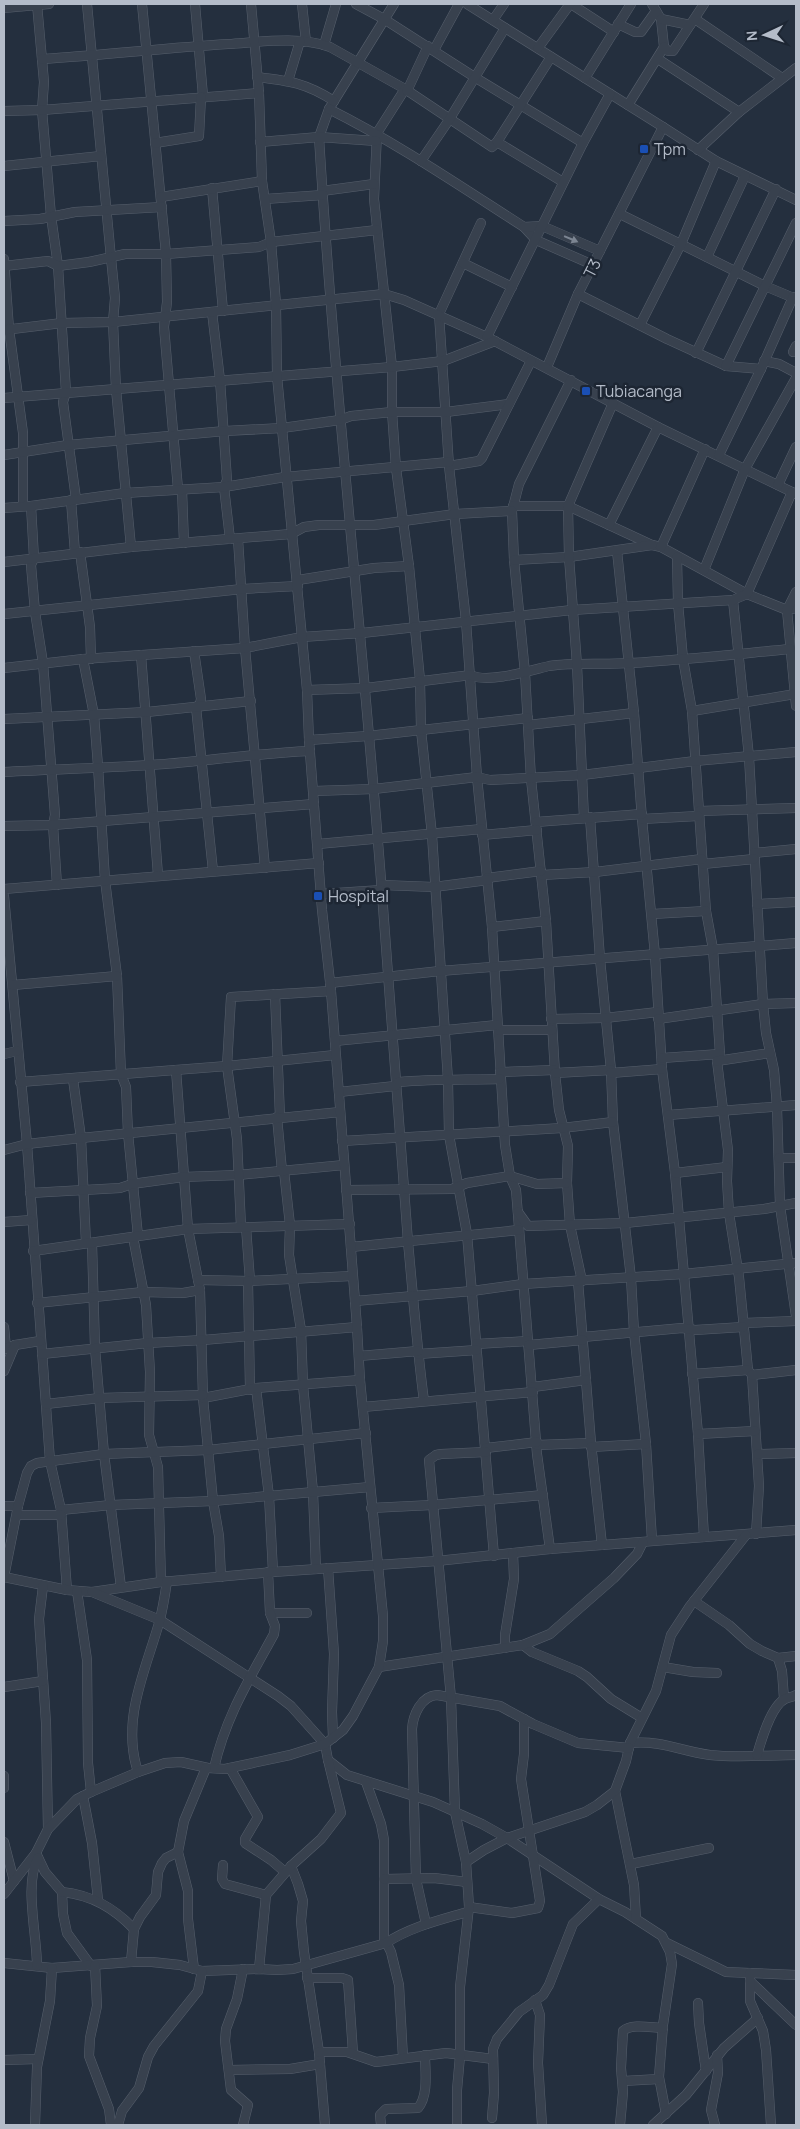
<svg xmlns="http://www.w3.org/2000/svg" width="800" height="2129" viewBox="0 0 800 2129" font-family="Manrope,sans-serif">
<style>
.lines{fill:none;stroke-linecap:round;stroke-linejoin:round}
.minor-casing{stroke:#565f6c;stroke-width:10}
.minor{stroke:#38414e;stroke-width:9}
.oneway{fill:#7c8592}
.transit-dot{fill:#1a4fb4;stroke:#1d2633;stroke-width:2}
.labels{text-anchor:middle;stroke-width:5;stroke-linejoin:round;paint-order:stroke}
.poi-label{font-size:16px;fill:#b4bcc9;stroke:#1d2633;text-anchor:start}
.street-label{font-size:16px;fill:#b4bcc9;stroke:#1d2633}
</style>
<rect width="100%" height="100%" fill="#242f3e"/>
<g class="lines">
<defs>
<g id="minor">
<path d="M37,4L44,82L42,110L51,216L58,266L66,392L63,402L76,499"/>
<path d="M87,4L111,258L115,298L113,322L116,389L131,547"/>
<path d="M142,4L166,254L167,302L164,327L178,489"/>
<path d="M195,4L203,96"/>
<path d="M302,4L306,42"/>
<path d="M356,4L384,19L476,78L583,143"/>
<path d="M394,4L329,109L319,137C334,385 362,632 381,880C390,1001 398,1122 408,1242C413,1295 417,1348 424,1401"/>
<path d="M467,4L663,127L578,294L547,367"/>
<path d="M571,4L614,32"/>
<path d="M652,4L661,19L664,47"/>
<path d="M4,8L49,4"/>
<path d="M661,19L690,25"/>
<path d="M695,19L782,78"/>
<path d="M493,20L504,4"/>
<path d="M618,24L635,32H641L656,11"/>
<path d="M324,45L336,4"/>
<path d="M538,48L570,4"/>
<path d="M434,50L459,4"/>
<path d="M42,59C104,55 166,48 228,44C261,42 298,36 330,47L405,89L492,147L497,142L551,57"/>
<path d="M658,59L739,112"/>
<path d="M257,77C290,81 306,83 334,101"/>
<path d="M585,78L631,4"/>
<path d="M288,81L300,41"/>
<path d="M405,89L377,133L374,199L392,367V412L396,468L409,566L420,680L421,730L432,835L448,1080L449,1135L467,1234L494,1556"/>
<path d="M407,91L428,46"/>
<path d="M628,105L664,47L668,51H673L704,4"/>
<path d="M329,109C397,143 460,186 524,227L536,240L593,265"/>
<path d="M4,111L42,110L259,93"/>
<path d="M663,127L716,161L796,200"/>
<path d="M260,142L319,137L376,141"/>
<path d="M497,142L563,182"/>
<path d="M155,143L199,136L201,97"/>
<path d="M698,150L739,112L796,68"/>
<path d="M421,161L449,120L505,28"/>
<path d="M4,166L101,156"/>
<path d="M212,188L223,311"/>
<path d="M322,191L374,184"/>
<path d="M161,197L262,181"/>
<path d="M265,199L323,195"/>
<path d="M620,214L765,286L796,299"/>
<path d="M4,221L40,219L75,212L162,207"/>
<path d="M481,223L439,314L449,466L466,621L477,777L492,927L505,1145L510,1176L516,1190L537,1454L550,1549"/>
<path d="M524,227L542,226L600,251"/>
<path d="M707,257L745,176"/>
<path d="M4,259L9,329L23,433V506"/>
<path d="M463,263L512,287"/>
<path d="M4,268V266L48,261L58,266L89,262L125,254H166L259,247L271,242L377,230"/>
<path d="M578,294L667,339L726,366L761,369"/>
<path d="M212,312L220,380L227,480L224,487L230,539"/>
<path d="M640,325L681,244L716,161"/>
<path d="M4,330L62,323L113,322L384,294L404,300L487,337L658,427L796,494"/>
<path d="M487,337L583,143L610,94"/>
<path d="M793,352L796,346"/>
<path d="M696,353L776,189"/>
<path d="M764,361L779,364L796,373"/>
<path d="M726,366L796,223"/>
<path d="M571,380L519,484L512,511L514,560L525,673L531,779L546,921L555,1073L559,1110L568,1146L567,1183L570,1225L582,1281"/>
<path d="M4,398L392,367L443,361L495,341"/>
<path d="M4,455L68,445L225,431L282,428L340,420L351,416L392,412H446L509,404"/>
<path d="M719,455L761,369L793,297"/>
<path d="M449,466L479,461L482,458L531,361"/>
<path d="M778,485L796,447"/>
<path d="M182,490L184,543"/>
<path d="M71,500L75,553"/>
<path d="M31,506L34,558L31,565L35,612L43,663L55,815L53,825L57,885"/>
<path d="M513,506H568L652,545L661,547L747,594L787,610L796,608"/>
<path d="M4,508L31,506L125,493L224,487L285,477L449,462"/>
<path d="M609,525L658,427"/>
<path d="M238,539L245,648L265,868"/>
<path d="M661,547L705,449"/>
<path d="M617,551L634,713L642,819L655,955L662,1069L675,1173L698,1434L704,1537"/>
<path d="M80,552L90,627L91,659"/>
<path d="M677,557L678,603L683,659L692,711L706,911L713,949L720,1054L717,1061L728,1150L727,1181L729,1213L739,1277L748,1370L752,1375L759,1486L756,1534"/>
<path d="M514,560L569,557L652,545"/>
<path d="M4,562L131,547L291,534L304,527L319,525H374L455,514L512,511"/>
<path d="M704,570L745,469L796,378"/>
<path d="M298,580L374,568L409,566"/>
<path d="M796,592L787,610L796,706"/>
<path d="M733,600L749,757L763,1004L766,1033L774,1070L777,1107L780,1206L796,1316"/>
<path d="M4,614L242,589L298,586"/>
<path d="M194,651L201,699L200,704L196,707L213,871"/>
<path d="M141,655L158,875"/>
<path d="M83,659L94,715L98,766L105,880L117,976L121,1074L126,1087L128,1133L138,1236"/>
<path d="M4,668L83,659L245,648L302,637L362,633L572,610L733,600L747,594L792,492"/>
<path d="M307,690L366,688L471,675C487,684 532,670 549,666C575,662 604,665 630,663C683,660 737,654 790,649"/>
<path d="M692,711L795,694"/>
<path d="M4,719L147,712L251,701"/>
<path d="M528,725L634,713"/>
<path d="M309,740L368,736L528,718"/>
<path d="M4,772C57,769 111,768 165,764C213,760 261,753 310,751"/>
<path d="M314,791L374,789L477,777L490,780L582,775L695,761L796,752"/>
<path d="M699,811L796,808"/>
<path d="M590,817L600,959L611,1070L613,1122L631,1278L634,1332L646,1444L652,1540"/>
<path d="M584,818L577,665L569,557L568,506L613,403"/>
<path d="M642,819L698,816"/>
<path d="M536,822L642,814"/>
<path d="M4,826L53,825L314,804"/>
<path d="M482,835L537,830"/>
<path d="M318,844L482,829"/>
<path d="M754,853L796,849"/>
<path d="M703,864L754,859"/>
<path d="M542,875L595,872L702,859"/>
<path d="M487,878L541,871"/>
<path d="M382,885L434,887L488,880"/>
<path d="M4,889L319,863"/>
<path d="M321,894L381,890"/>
<path d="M4,896L27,1144L50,1461L61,1510L67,1590"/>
<path d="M757,904L796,902"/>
<path d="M652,914L706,911"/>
<path d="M492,927L546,921"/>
<path d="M330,983L440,971L796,943"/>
<path d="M13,985L117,976"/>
<path d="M275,994L280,1117"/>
<path d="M551,1019L605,1018L658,1012"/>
<path d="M658,1019L763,1004L796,1003"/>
<path d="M498,1030H552"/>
<path d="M335,1041L497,1025"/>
<path d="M4,1054L17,1051"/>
<path d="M662,1058L720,1054"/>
<path d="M717,1061L770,1053"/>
<path d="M176,1070L188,1229L200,1290L203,1398L213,1501L219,1536L221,1577"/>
<path d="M500,1072L554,1070"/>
<path d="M555,1073L611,1070"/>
<path d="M611,1073L662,1069"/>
<path d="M73,1079L81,1138L86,1243"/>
<path d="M20,1082L227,1066L335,1055"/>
<path d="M339,1092L395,1086L399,1082C433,1079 466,1080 500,1079"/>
<path d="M668,1115L796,1105"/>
<path d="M277,1117L282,1171"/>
<path d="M342,1141L562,1128L613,1122"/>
<path d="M4,1150L27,1144L81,1138L340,1112"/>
<path d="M779,1158H796"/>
<path d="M284,1171L290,1225L289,1255L301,1330L303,1385L313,1492L316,1569"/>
<path d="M675,1173L727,1167"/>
<path d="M346,1190L452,1189L467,1183L510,1176L537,1184L567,1183"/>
<path d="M30,1193L120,1188L132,1184L183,1177L238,1175L344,1165"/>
<path d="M518,1212L528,1226L625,1223L764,1209L796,1203"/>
<path d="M4,1222L31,1220"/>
<path d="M241,1227L237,1139L227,1066L231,997L331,991"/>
<path d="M246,1227L250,1281"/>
<path d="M133,1237L146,1305L150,1372L149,1435L158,1467L161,1582"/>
<path d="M92,1243L95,1348L104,1454L121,1587"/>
<path d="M351,1247L519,1230"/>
<path d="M33,1251L188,1229L350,1224"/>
<path d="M198,1280L250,1281L352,1276"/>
<path d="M248,1281L250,1390"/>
<path d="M578,1281L591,1443L602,1545"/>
<path d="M355,1301L472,1291L523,1284L683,1274L796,1263"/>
<path d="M37,1303L143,1292L183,1293L200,1290"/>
<path d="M743,1323L796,1321"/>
<path d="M4,1327L6,1348"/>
<path d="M583,1337L682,1328L695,1330L743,1327"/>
<path d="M476,1344L528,1341"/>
<path d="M529,1345L583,1340"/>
<path d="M4,1349L15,1345L40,1341"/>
<path d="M42,1354L148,1343L203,1340L357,1327"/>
<path d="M418,1354L477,1350"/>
<path d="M359,1356L418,1351"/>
<path d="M4,1371L15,1345"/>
<path d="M692,1374L748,1370"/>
<path d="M752,1375L796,1370"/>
<path d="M533,1387L586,1380"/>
<path d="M256,1388L269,1496L273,1572"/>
<path d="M203,1398L256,1388L360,1380"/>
<path d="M46,1404L100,1398L203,1395"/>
<path d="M363,1407L533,1392"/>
<path d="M698,1434L755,1431"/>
<path d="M537,1445L591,1443"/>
<path d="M591,1447L646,1444"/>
<path d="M486,1448L537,1442"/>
<path d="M758,1454L796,1453"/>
<path d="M4,1506H18"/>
<path d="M371,1508L432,1505L543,1495"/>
<path d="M61,1510L111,1505L213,1501L370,1487"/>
<path d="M17,1515H61"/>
<path d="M328,1568L334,1654L332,1712L333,1738"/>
<path d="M268,1572L270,1613H307"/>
<path d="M4,1577L67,1590L92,1592L161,1582L273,1572L437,1561L550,1549L796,1530"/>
<path d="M4,1577L18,1506L27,1473L31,1466L37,1463L104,1454L208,1450L366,1433"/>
<path d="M43,1586L39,1619L46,1723L48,1829"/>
<path d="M77,1591L87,1660L88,1763L91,1792"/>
<path d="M92,1592L160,1620L278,1696L291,1706L325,1744L328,1760L347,1775L433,1802L482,1824L507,1838L599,1899L625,1912L662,1936L670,1952L672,1964L663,2025L659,2077L666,2114"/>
<path d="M694,1601L729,1625L750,1644L762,1651L778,1658L796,1656"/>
<path d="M523,1645L532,1652L578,1671L587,1677L611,1699L642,1718"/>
<path d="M505,1648V1635L514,1579L513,1553"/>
<path d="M778,1658L782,1671L784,1699"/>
<path d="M379,1667L523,1645L550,1634L614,1578L637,1554L643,1542"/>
<path d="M663,1667L693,1672L717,1673"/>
<path d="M4,1687L43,1681"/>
<path d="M630,1743C662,1740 680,1751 710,1755C738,1758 768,1755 796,1755"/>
<path d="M757,1755C761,1741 771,1706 785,1699C789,1697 793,1697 796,1695"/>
<path d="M214,1768C226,1716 249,1680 274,1634L275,1626L270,1613"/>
<path d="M230,1768L258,1817L245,1839V1843L271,1860L285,1872"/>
<path d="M138,1772C121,1720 145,1672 159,1623C163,1609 165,1595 167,1581"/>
<path d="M4,1776V1788"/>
<path d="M366,1782L381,1824L384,1840V1938L391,1952L399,1985L403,2058"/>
<path d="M615,1791L634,1885L636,1919"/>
<path d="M83,1796L92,1843L98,1900"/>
<path d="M4,1842L14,1881"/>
<path d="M36,1853L45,1872L62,1892L63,1914L67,1933L91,1966"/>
<path d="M466,1862L484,1850L507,1838L585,1812L597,1805L615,1791L626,1761L630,1743L656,1691L671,1635L690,1606L746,1535"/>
<path d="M631,1864L709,1848"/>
<path d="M223,1865L222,1879L225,1884L266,1895"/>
<path d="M291,1866L298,1884L303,1901L301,1921L304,1952L319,2052L325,2125"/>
<path d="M384,1879L434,1878L467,1882"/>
<path d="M62,1892C92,1895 114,1908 134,1929"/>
<path d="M4,1894L36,1853L48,1829L77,1799L91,1792L138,1772L165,1763L181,1762L208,1768L225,1769L290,1755L325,1744L343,1730L353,1716L379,1667L383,1641V1616L360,1380L357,1327L331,991L322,910L309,740L307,690L277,376L276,304L271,242L262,181L259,93L251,4"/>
<path d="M469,1907L512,1913L538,1908L540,1901L521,1779L524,1754V1719"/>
<path d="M426,1924L416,1879L412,1729C413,1715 421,1696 437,1695L500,1706L533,1724L578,1743L629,1748"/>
<path d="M667,1943L726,1972L750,1973"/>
<path d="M131,1962L134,1929L140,1917L156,1895L158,1872L162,1863L166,1858L178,1852"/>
<path d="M4,1963L52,1968L131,1962H152L180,1965L202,1971L259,1969L277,1970L293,1969L386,1943C410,1927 440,1920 467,1912"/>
<path d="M95,1965L97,2006L90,2038L89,2056L109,2109L111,2125"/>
<path d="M37,1966C37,1935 24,1884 38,1858"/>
<path d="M194,1969L188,1919V1891L178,1852L184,1821L206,1768"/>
<path d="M259,1969L266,1895L291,1866L321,1839L341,1813L328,1760"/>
<path d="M307,1978H342L348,1980L353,2053"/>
<path d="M750,1981L796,2025"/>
<path d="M535,2000L540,2015L538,2063L542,2125"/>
<path d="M698,2003L699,2023L706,2071"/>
<path d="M319,2052H347L376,2062L446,2053L493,2059"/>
<path d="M4,2060L38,2059"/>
<path d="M229,2070L290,2069L320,2064"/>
<path d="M623,2081L659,2079"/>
<path d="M492,2118L494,2093L493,2049L497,2039L519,2012L543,1995L549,1985L573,1924L599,1899"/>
<path d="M35,2125L37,2067L50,2001L52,1968"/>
<path d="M118,2125L122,2111L139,2088L148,2057L154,2046L198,1991L202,1971"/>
<path d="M243,2125L248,2105L231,2090L225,2041L226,2029L237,1999L243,1969"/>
<path d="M381,2125L380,2115L386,2109L418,2108C429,2095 425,2070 425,2055"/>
<path d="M457,2125V2090L460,2056V1987L469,1907L468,1891L466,1862L455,1812L451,1698L429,1460L436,1455L441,1454L486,1452"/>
<path d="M620,2125L623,2092L621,2068L623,2031C632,2023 652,2028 663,2028"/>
<path d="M653,2125L686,2095L724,2048L758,2018"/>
<path d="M715,2125L711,2110L718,2073L717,2055"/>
<path d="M771,2125L766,2050L763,2031L750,2001V1973L796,1975"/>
</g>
</defs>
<use href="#minor" class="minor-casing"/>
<use href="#minor" class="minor"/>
</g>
<defs><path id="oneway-solid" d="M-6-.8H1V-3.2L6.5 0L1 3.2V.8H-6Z" transform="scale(1.25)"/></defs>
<use class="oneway" href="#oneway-solid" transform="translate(571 239) rotate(23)"/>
<g class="transit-dot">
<rect x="639" y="144" width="10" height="10" rx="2.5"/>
<rect x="581" y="386" width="10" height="10" rx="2.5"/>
<rect x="313" y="891" width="10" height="10" rx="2.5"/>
</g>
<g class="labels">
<g class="poi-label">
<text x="654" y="155">Tpm</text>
<text x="596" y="397">Tubiacanga</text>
<text x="328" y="902">Hospital</text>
</g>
<g class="street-label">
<text transform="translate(592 268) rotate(-63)" y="6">T3</text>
</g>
</g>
<rect width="800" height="2129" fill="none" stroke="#b4bcc9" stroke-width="10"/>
<g transform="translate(765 35) rotate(266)" stroke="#1d2633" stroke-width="4" paint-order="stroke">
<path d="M0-4L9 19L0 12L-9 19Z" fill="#b4bcc9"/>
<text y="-8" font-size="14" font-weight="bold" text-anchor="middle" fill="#b4bcc9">N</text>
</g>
</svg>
